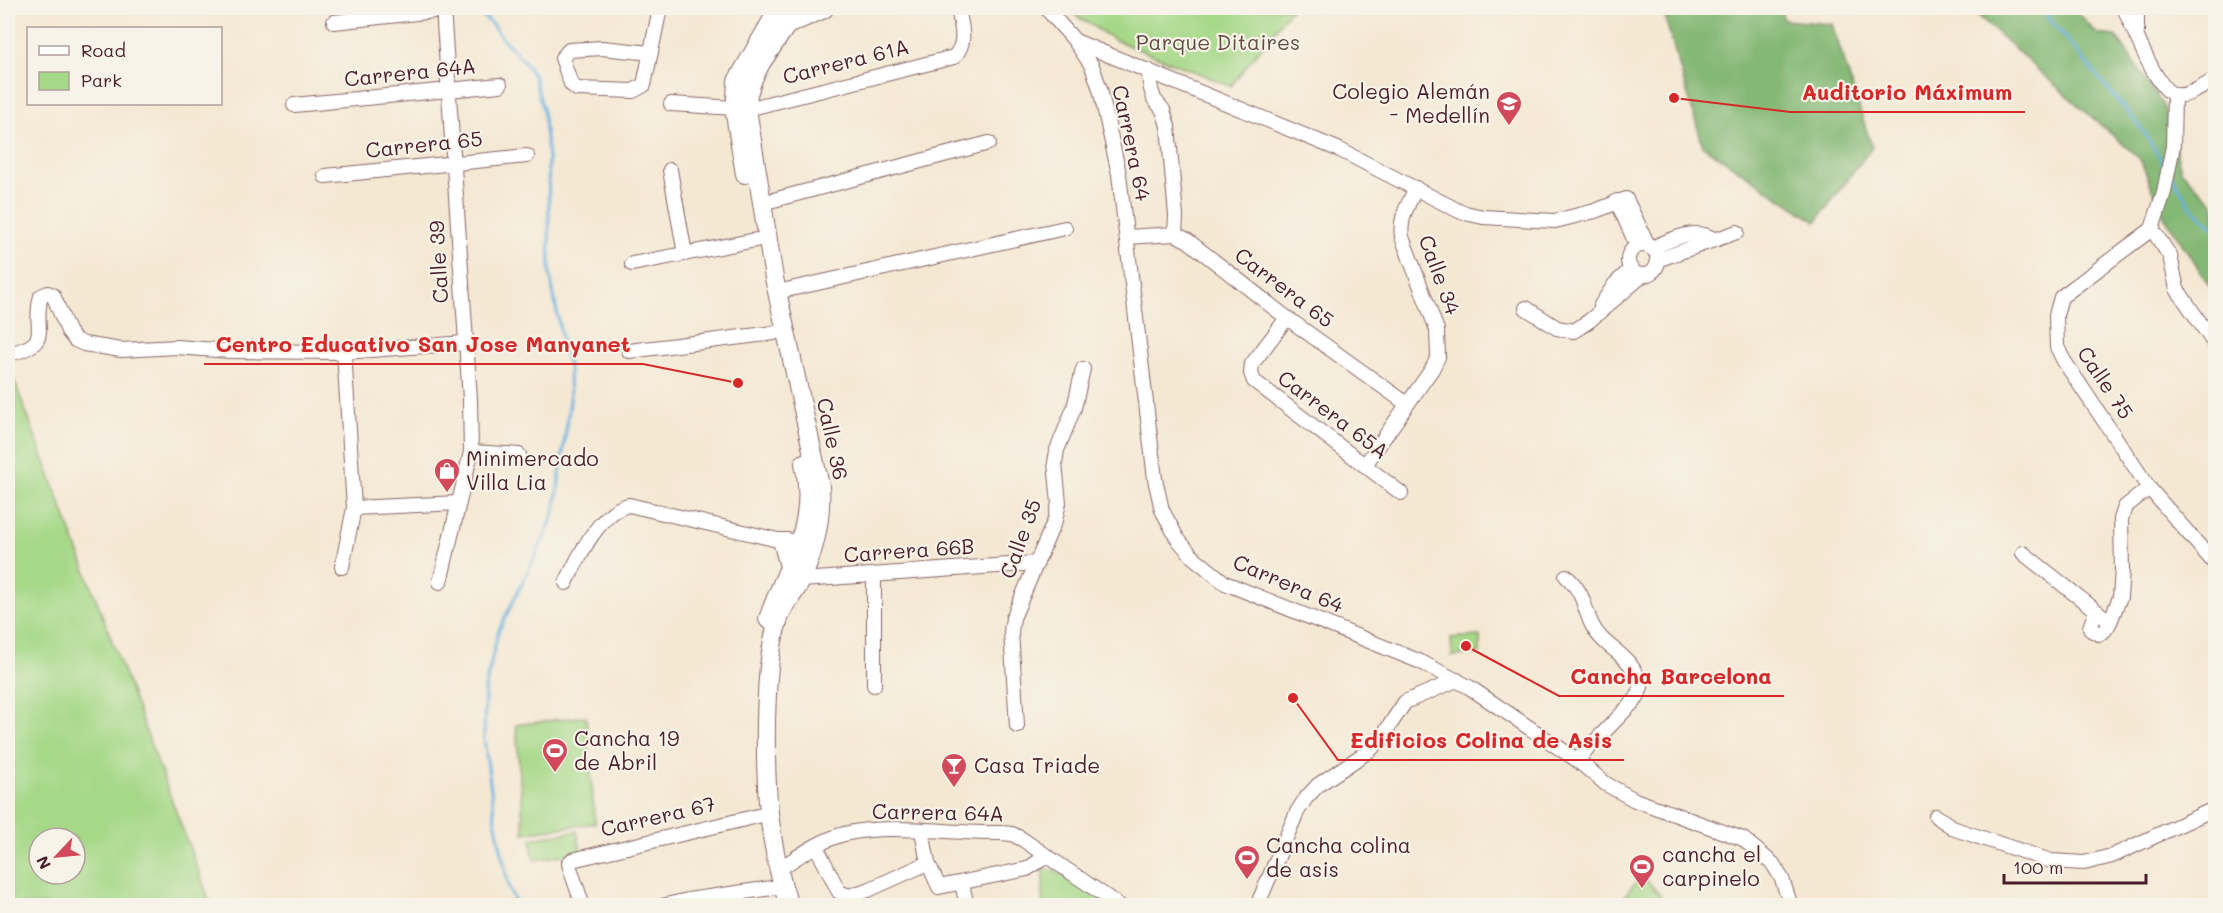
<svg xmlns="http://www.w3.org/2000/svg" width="2223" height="913" viewBox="0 0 2223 913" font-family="Mali,sans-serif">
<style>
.green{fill:#a5d887;stroke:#787c59;stroke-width:1.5;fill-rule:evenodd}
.forest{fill:#84b874;stroke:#676c50;stroke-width:1.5}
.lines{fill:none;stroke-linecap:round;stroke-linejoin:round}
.stream{stroke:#68b0df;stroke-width:3}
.minor-casing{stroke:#866566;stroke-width:16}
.major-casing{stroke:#866566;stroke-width:20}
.minor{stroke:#fff;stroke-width:14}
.major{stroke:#fff;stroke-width:18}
.labels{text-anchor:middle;stroke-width:4.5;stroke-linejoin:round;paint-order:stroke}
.park-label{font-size:21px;fill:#614d42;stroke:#f7f3e8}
.street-label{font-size:21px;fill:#4a1f2b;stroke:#f7f3e8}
.poi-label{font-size:21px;fill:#4a1f2b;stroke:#f7f3e8;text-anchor:start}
.leader{fill:none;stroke:#d62828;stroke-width:2}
.callout-dot{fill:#d62828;stroke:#f7f3e8;stroke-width:2}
.callout-label{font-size:22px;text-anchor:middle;font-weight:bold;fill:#d62828;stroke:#f7f3e8;stroke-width:4.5;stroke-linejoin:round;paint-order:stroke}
</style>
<rect width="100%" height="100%" fill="#f7f3e8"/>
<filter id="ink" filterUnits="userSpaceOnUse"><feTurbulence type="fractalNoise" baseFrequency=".0167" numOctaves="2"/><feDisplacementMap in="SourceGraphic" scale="12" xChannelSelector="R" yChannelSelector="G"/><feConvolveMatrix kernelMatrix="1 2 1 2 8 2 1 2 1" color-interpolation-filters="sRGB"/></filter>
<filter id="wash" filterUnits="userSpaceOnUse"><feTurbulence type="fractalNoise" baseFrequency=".008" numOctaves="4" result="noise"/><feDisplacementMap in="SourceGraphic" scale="24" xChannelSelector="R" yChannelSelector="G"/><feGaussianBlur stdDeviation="1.35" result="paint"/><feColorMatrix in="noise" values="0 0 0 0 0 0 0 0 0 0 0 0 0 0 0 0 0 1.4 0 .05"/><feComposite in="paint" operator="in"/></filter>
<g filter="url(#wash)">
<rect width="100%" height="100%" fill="#f4e8d3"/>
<g class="green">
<path d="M1067,8H1292L1231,86L1115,40L1073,14Z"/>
<path d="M8,364L211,905H8ZM39,838H75V874H39Z"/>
<path d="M1480,636V653L1452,656L1451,638Z"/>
<path d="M586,716L595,823L524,833L516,725Z"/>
<path d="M577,831L581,852L534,860L531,839Z"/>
<path d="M1044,869C1063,869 1089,891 1106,901V905L1042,906Z"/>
<path d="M1642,875L1669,905H1617Z"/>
</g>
<g class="forest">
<path d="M1662,8H1780L1784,20L1832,24L1872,147L1816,222L1703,146Z"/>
<path d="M1970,8H2074L2097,34L2116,36L2164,107L2181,170L2215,205V294L2164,216L2140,159L2049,80Z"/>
</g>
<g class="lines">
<g class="stream">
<path d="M473,8L491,23L502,38L523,60L534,77L543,110L548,158L550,274L563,346L569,367L570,401L555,510L545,536L498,632L485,689L484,738L495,819L509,888L517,906"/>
<path d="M2040,8L2141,128L2165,166"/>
<path d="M2172,176L2192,208L2216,230"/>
</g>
</g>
</g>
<g filter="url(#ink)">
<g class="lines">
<defs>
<g id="minor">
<path d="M1046,8L1075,41L1092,66L1100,89L1119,174L1155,479L1162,510L1177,538L1192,556L1225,583L1421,662L1469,687L1577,760L1606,784L1635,800L1743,839L1773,864L1782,879L1791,906"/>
<path d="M2124,8C2133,26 2157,93 2176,95C2189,97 2205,85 2216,79"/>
<path d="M334,22L444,10L447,8"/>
<path d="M2137,32V8"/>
<path d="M1075,41L1340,150L1461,212L1483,217L1555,221L1595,211L1626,199L1649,247"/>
<path d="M651,53L602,48L569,50L562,58L571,84L577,89L633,91L644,85L660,8"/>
<path d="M1148,70L1151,89L1154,99L1163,110L1168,126L1176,216L1175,234"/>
<path d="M2174,95L2173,146L2164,192L2152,229L2061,297L2056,315L2057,347L2064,361L2149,488L2216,565"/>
<path d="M671,104L735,108"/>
<path d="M294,105L500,85"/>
<path d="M747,109L954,57C968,42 961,26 958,8"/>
<path d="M670,170L685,254"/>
<path d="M325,176L527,156"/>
<path d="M1617,201L1637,246"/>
<path d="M762,203L989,143"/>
<path d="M2152,229L2170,256L2177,289L2216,346"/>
<path d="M1127,237L1175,234L1187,240L1287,318L1407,404"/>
<circle cx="1643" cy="260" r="15"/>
<path d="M1651,248C1672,240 1694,226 1715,240"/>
<path d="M1657,260L1737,232"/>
<path d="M632,264L756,240"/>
<path d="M777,292L1065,228"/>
<path d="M1601,305L1615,284L1631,269"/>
<path d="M1526,308L1557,328L1574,331L1589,321L1643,275"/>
<path d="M1287,318L1252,364L1251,373L1254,381L1401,493"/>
<path d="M629,351L774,333"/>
<path d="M8,354C56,343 31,330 41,296L48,293L53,295L68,331L75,340L84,344L121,350L177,347L229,351L344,352L465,343"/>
<path d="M471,452L519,455"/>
<path d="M1365,465L1432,369L1438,357L1437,330L1402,237C1399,218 1408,205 1416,188"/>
<path d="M354,508L459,503"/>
<path d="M780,541L788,570L802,580L1037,563"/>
<path d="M2023,553L2104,617"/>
<path d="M342,567L354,508L344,352"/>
<path d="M874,575V685"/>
<path d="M1566,576C1585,594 1582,604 1592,625C1605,651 1632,652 1641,687L1637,698L1577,760"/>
<path d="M440,582L471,452L470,399L443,8"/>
<path d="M566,583C578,558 600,510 629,505L778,540H788"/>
<path d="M2096,611L2090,627L2091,630L2099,634L2105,630L2110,622L2120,597L2122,570L2121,519L2125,507L2149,488"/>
<path d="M1017,726L1011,632L1013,618L1055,520L1059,503L1055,463L1057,450L1074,408L1083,369"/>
<path d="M1936,816L1955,829L2051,861L2084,863L2112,856L2216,808"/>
<path d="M922,831L928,863L939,887L1027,869L1047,856"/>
<path d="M816,846L839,892L849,896L868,890L928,863"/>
<path d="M779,869C799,856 821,840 844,834C890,823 952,834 1001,833L1012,834L1022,839L1120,906"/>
<path d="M962,884L967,906"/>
<path d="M583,906L570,868L569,863L572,860L758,816"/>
<path d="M662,906L688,900L772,888"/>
<path d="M1257,906L1297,812L1306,798L1318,785L1370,750L1380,740L1405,702L1457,680"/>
</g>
<g id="major">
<path d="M745,174L735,114L737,81L775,15L783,8"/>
<path d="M768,619C788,561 818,527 804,463"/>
<path d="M789,906C768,844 765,786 766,721C767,687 768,651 779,618C784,604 796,592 802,579C815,549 822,518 820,486L774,278L747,109L748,94L753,79L761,63L787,25L824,9"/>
</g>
</defs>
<use href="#minor" class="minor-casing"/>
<use href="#major" class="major-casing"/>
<use href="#minor" class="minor"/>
<use href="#major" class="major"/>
</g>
</g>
<defs>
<symbol id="school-pin" viewBox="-11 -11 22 30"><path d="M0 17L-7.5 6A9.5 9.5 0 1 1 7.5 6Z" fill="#d1495b" stroke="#f7f3e8"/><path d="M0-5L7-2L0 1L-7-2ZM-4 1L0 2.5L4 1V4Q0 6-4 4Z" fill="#fff"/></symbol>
<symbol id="shop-pin" viewBox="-11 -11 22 30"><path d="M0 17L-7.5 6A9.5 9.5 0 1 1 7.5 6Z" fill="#d1495b" stroke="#f7f3e8"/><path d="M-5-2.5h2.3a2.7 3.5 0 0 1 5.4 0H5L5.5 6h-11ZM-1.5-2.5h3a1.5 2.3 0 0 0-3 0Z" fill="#fff"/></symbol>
<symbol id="stadium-pin" viewBox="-11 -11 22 30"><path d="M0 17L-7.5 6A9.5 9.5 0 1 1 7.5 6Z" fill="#d1495b" stroke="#f7f3e8"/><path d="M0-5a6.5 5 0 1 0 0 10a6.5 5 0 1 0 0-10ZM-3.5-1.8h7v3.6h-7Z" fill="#fff"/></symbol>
<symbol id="bar-pin" viewBox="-11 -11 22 30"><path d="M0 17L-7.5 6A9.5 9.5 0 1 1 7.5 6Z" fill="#d1495b" stroke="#f7f3e8"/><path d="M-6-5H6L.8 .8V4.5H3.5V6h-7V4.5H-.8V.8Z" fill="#fff"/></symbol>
</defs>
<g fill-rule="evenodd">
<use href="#school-pin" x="1494" y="89" width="30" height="40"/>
<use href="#shop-pin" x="432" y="456" width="30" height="40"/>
<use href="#stadium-pin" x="540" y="736" width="30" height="40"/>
<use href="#bar-pin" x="939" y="751" width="30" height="40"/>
<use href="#stadium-pin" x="1232" y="843" width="30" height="40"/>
<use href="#stadium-pin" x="1627" y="852" width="30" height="40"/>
</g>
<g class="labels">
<g class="park-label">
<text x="1218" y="50">Parque Ditaires</text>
</g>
<g class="street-label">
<text transform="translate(846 62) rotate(-14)" y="7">Carrera 61A</text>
<text transform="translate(410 73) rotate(-6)" y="7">Carrera 64A</text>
<text transform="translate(1131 143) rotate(78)" y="7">Carrera 64</text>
<text transform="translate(424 145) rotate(-6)" y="7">Carrera 65</text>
<text transform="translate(439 262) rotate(-93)" y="7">Calle 39</text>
<text transform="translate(1439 275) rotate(70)" y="7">Calle 34</text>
<text transform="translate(1284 288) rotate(37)" y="7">Carrera 65</text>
<text transform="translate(2105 383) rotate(56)" y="7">Calle 75</text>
<text transform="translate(1333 415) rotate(37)" y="7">Carrera 65A</text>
<text transform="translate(832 439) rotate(78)" y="7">Calle 36</text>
<text transform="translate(1021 539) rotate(-70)" y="7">Calle 35</text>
<text transform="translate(909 551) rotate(-4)" y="7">Carrera 66B</text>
<text transform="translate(1288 584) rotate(23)" y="7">Carrera 64</text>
<text transform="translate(938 813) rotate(1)" y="7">Carrera 64A</text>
<text transform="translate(658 817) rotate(-13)" y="7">Carrera 67</text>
</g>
<g class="poi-label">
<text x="1490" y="99" text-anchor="end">Colegio Alemán<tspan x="1490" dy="24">- Medellín</tspan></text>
<text x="466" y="466">Minimercado<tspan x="466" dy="24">Villa Lia</tspan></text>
<text x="574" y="746">Cancha 19<tspan x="574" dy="24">de Abril</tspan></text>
<text x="974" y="773">Casa Triade</text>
<text x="1266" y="853">Cancha colina<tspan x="1266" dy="24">de asis</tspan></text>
<text x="1662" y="862">cancha el<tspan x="1662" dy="24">carpinelo</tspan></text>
</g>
</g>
<path class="leader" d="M1674 98L1790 112H2025M738 383L643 364H204M1466 646L1559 696H1784M1293 698L1338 760H1624"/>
<g class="callout-dot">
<circle cx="1674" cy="98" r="6"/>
<circle cx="738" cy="383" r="6"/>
<circle cx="1466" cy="646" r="6"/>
<circle cx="1293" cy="698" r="6"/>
</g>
<g class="callout-label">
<text x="1907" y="100">Auditorio Máximum</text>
<text x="423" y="352">Centro Educativo San Jose Manyanet</text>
<text x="1671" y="684">Cancha Barcelona</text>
<text x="1481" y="748">Edificios Colina de Asis</text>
</g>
<rect width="2223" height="913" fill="none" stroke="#f7f3e8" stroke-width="30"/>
<rect x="27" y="27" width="195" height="78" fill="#f7f3e8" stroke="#b29e9c" stroke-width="1.5"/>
<rect x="39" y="46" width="30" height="9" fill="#ffffff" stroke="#b29e9c" stroke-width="1.5"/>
<text x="81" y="57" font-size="18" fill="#4a1f2b">Road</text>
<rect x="39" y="72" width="30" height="18" fill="#a5d887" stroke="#b29e9c" stroke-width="1.5"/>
<text x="81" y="87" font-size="18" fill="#4a1f2b">Park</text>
<g transform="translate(57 856) rotate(244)"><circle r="28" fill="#f7f3e8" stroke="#b29e9c" stroke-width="1.5"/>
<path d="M0-4.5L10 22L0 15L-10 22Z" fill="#d1495b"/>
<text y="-9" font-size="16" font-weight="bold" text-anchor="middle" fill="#4a1f2b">N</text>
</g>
<path d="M2004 874v9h142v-9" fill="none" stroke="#4a1f2b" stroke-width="3"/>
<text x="2013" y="874" font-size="18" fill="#4a1f2b" stroke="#f7f3e8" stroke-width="4.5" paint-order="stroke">100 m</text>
</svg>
